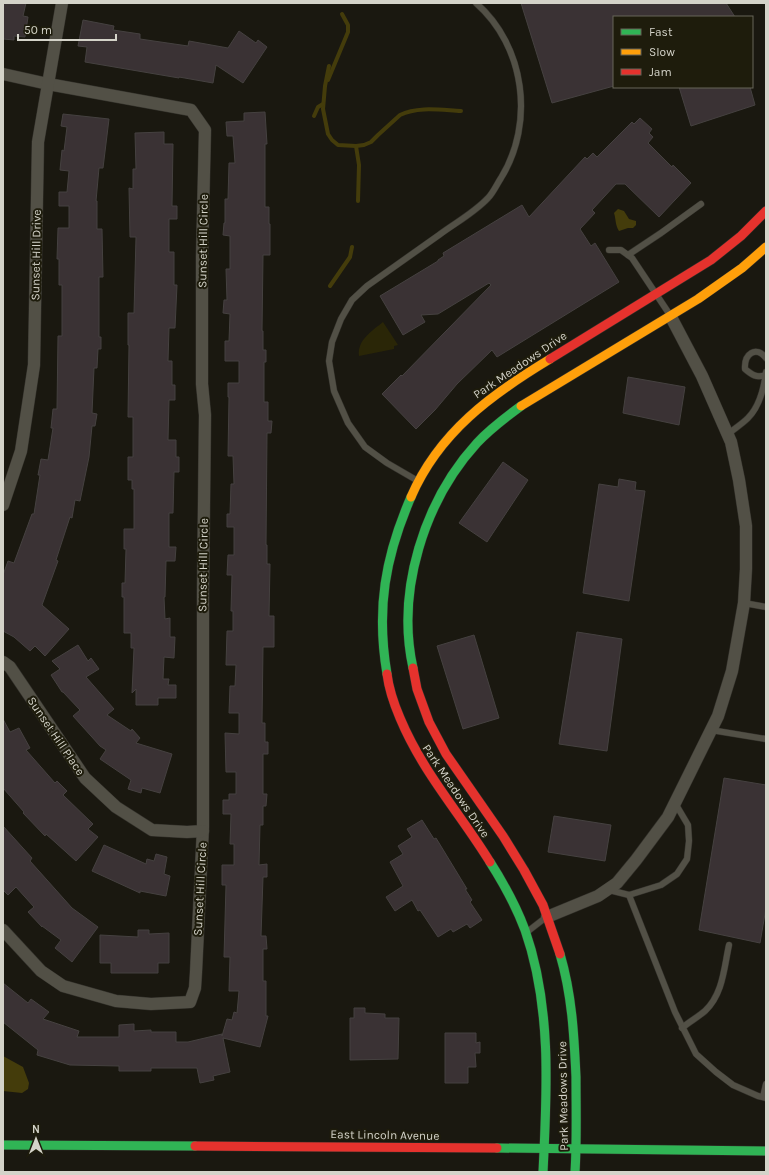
<svg xmlns="http://www.w3.org/2000/svg" width="769" height="1175" viewBox="0 0 769 1175" font-family="Karla,sans-serif">
<style>
.green{fill:#2a2607}
.water{fill:#443c0b}
.lines{fill:none;stroke-linecap:round;stroke-linejoin:round}
.stream{stroke:#443c0b;stroke-width:4}
.building{fill:#3a3234;stroke:#454140}
.lane-casing{stroke:#33312b;stroke-width:7}
.street-casing{stroke:#33312b;stroke-width:13}
.fast-casing{stroke:#33312b;stroke-width:10}
.slow-casing{stroke:#33312b;stroke-width:10}
.jam-casing{stroke:#33312b;stroke-width:10}
.lane{stroke:#525046;stroke-width:6}
.street{stroke:#525046;stroke-width:12}
.fast{stroke:#30b455;stroke-width:9}
.slow{stroke:#ff9f0a;stroke-width:9}
.jam{stroke:#e5322d;stroke-width:9}
.labels{text-anchor:middle;stroke-width:4;stroke-linejoin:round;paint-order:stroke}
.street-label{font-size:12px;fill:#d4d3c9;stroke:#1e1c0c}
</style>
<rect width="100%" height="100%" fill="#1a1810"/>
<path class="green" d="M383,322L398,345L394,346V349L359,356C357,340 372,331 383,322Z"/>
<g class="water">
<path d="M618,209L624,211L629,219L636,221V225L633,228H628L619,231C615,225 616,219 614,213Z"/>
<path d="M3,1056L23,1067L29,1083L28,1089L22,1093L3,1091Z"/>
</g>
<g class="lines">
<g class="stream">
<path d="M329,66L325,86L323,109L328,134L332,140L338,145L356,146L364,145L371,142L378,135L400,115C418,106 441,110 461,111"/>
<path d="M328,80L348,32V25L342,14"/>
<path d="M314,116L318,107L323,104"/>
<path d="M356,146L359,165L358,201"/>
<path d="M330,286L350,257L352,247"/>
</g>
</g>
<g class="building">
<path d="M3,3H26L23,16L28,17L25,37L14,36V40L3,39Z"/>
<path d="M521,3H726L735,17H614V86L552,103Z"/>
<path d="M83,20L114,26L113,30L140,34V39L188,46L189,41L228,48L239,31L256,43L258,40L267,47L243,83L216,65L213,83L179,77V78L85,62L87,47L78,46Z"/>
<path d="M679,87H750L755,105L691,126Z"/>
<path d="M265,112L267,144H265V207H269V224H270V255H263L262,331H263V350H266V362H264V402H268V421H272L271,433H267L266,545H267V564H270L269,616H274V647H263L262,723H265V742H268V754H263V794H267L266,806H263V825H260L259,865L267,864V877H263L261,936H266L267,949H263V981H266V1016H268L260,1047L223,1038L230,1072L213,1076L214,1080L200,1083L197,1068H151V1071H119V1066L70,1065L37,1055L38,1050L3,1022V983L28,1003L31,999L49,1012L43,1019L79,1031L77,1037H119V1025L134,1024V1031L151,1030V1032H176V1042H188L222,1034V1036L227,1019L232,1020L234,1012L237,1013L239,991H229L230,957H224L226,885H222V865H234V844H230L231,814H223V800H229V794H236V772H226L225,733L239,734V713H229L230,686H235L236,665H226L227,631H233V611H231L232,575H227L228,555H234V527H227V514H230L231,484H234L233,456H228L229,397H228V383H239V361H225V341H229L230,314L223,313L224,300H227L226,269H230V236L223,235L224,223H225V199H228L229,163H235L233,136H227L226,122L244,121V113Z"/>
<path d="M63,114L109,119L103,168H99L96,201H97V229H102L103,277H99V337H101V349H98L97,368H94L92,413L97,414L95,426H92L89,457L80,501L75,500L72,518L70,517L56,560L58,561L42,605L69,629L45,656L35,646L30,651L14,637L3,631V575L8,561L14,563L32,514H34L40,475H38L41,459L48,460L53,428H51L53,409H57L58,336H62V285H59V259H57L58,228H69V206H59V192H67L69,171L60,170L62,150L64,151L67,127L61,126Z"/>
<path d="M640,118L652,129L649,133L653,137L648,143L672,167L673,165L691,183L659,217L625,184H616L592,210L595,213L580,229L591,246L595,243L619,282L497,357L492,350L457,384L435,410L416,429L382,394L401,375L402,376L491,285L489,283L438,314L421,315L425,322L403,335L380,296L438,261V260L444,256L443,253L522,205L529,217L585,157L587,159L593,153L597,157L632,122L634,124Z"/>
<path d="M164,132V144H173L172,206H177V219H169V252H174V285H177L175,328H169L168,361H172V385H175V400H169L168,440H176V457H179V472H174L173,513H169V547H176L175,561H166L165,597H164L165,619L170,618V637H175L174,658L164,657L163,679H169L168,685H176V698H158V705H136V689L132,693L134,648H131V633H124V597H122V583H125L126,549H124V529H134V489H132V480H128V457H133V417H128L129,345H128V313H134L136,237H130L129,188L133,189V169H136L135,133Z"/>
<path d="M628,377L685,387L679,425L623,413Z"/>
<path d="M503,462L528,480L487,542L459,523Z"/>
<path d="M619,479L636,482L635,490L645,491L629,601L583,593L599,484L618,487Z"/>
<path d="M577,632L622,639L607,751L559,744Z"/>
<path d="M474,635L499,718L463,729L437,646Z"/>
<path d="M78,645L88,661L91,658L99,669L86,677L114,709L107,715L131,731L132,729L140,738L136,743L172,754L160,793L142,788L141,793L128,789L131,780L100,759L106,750L100,746L73,716L80,710L63,692H62L51,675L60,669L52,661Z"/>
<path d="M3,719L10,732L19,728L30,748L26,750L55,783L57,781L67,791L63,795L93,824L88,829L98,837L76,861L46,834L45,836L23,813L24,812L3,788Z"/>
<path d="M724,778L766,785V908L760,943L699,930Z"/>
<path d="M554,816L611,825L605,861L548,852Z"/>
<path d="M422,820L434,839L436,838L467,889H465L472,900L470,902L482,920L470,928L467,924L453,932L451,929L438,937L420,910L418,911L412,900L395,911L386,897L403,886L390,862L403,854L398,846L412,837L407,829Z"/>
<path d="M3,826L32,858L30,861L72,908L98,927L72,962L55,948L61,940L42,926V927L28,912L34,907L16,887L8,895L3,890Z"/>
<path d="M104,845L146,864L147,859L154,861L156,854L167,857L164,874L170,876L166,896L140,891V893L92,871Z"/>
<path d="M138,930H149V934L169,933V963H158V973H111V963H100V935L138,937Z"/>
<path d="M354,1008H365V1013L385,1014V1018H399L398,1059L350,1060V1018H354Z"/>
<path d="M445,1033H476V1043L480,1042V1053H475L476,1067H468V1083H445Z"/>
</g>
<g class="lines">
<defs>
<g id="lane">
<path d="M609,250H621L632,258L670,315"/>
<path d="M628,255L661,233L701,204"/>
<path d="M766,375C756,378 752,375 745,369C744,354 756,345 766,358"/>
<path d="M728,434C734,429 742,424 748,418C759,407 764,388 766,372"/>
<path d="M418,481L387,463L365,447L348,423L334,391L329,361L332,342L341,319L352,300L367,286C391,269 415,252 439,235C455,223 474,213 488,198C493,193 497,184 501,178C535,123 525,46 476,3"/>
<path d="M744,603L766,607"/>
<path d="M711,730L766,739"/>
<path d="M609,890L629,895L661,885L677,874L687,859L689,841L688,825L675,803"/>
<path d="M629,895L675,1012L696,1054L716,1072L733,1085L758,1096L766,1098"/>
<path d="M527,932L545,918"/>
<path d="M682,1028C689,1022 698,1017 705,1011C723,994 724,968 729,945"/>
<path d="M763,1097L766,1084"/>
</g>
<g id="street">
<path d="M3,74L48,84L191,110L205,130L202,257V384L205,415L203,592V827L196,972L195,988L190,1002L151,1004L116,1001L63,986L41,971L3,930"/>
<path d="M3,505L21,451L34,365L38,142L62,3"/>
<path d="M3,662L10,667L85,778L116,807L152,830L187,832L203,831"/>
<path d="M547,917L598,896L617,883L636,860L668,817L718,716L732,671L744,603L746,569V526L739,480L731,442L702,376L671,317"/>
</g>
<g id="fast">
<path d="M413,668C396,591 424,501 477,443C490,429 506,417 521,406"/>
<path d="M387,674C376,609 385,557 411,497"/>
<path d="M490,862C504,884 516,906 525,930C552,1007 547,1092 543,1172"/>
<path d="M560,954C572,995 574,1034 576,1077C576,1109 577,1141 575,1172"/>
<path d="M3,1145L195,1146"/>
<path d="M497,1148L766,1151"/>
</g>
<g id="slow">
<path d="M521,406L698,299L742,268L766,247"/>
<path d="M411,497C439,432 492,394 550,359"/>
</g>
<g id="jam">
<path d="M550,359L711,260L741,236L766,211"/>
<path d="M413,668L417,689L429,722L446,754L503,836L524,870L543,905L560,954"/>
<path d="M387,674C389,690 394,704 400,718C423,773 460,813 490,862"/>
<path d="M195,1146L497,1148"/>
</g>
</defs>
<use href="#lane" class="lane-casing"/>
<use href="#street" class="street-casing"/>
<use href="#fast" class="fast-casing"/>
<use href="#slow" class="slow-casing"/>
<use href="#jam" class="jam-casing"/>
<use href="#lane" class="lane"/>
<use href="#street" class="street"/>
<use href="#fast" class="fast"/>
<use href="#slow" class="slow"/>
<use href="#jam" class="jam"/>
</g>
<g class="labels">
<g class="street-label">
<text transform="translate(203 241) rotate(-89)" y="4">Sunset Hill Circle</text>
<text transform="translate(36 255) rotate(-89)" y="4">Sunset Hill Drive</text>
<text transform="translate(520 365) rotate(-34)" y="4">Park Meadows Drive</text>
<text transform="translate(203 565) rotate(-89)" y="4">Sunset Hill Circle</text>
<text transform="translate(56 736) rotate(56)" y="4">Sunset Hill Place</text>
<text transform="translate(456 791) rotate(56)" y="4">Park Meadows Drive</text>
<text transform="translate(200 889) rotate(-87)" y="4">Sunset Hill Circle</text>
<text transform="translate(563 1096) rotate(-91)" y="4">Park Meadows Drive</text>
<text transform="translate(385 1135) rotate(1)" y="4">East Lincoln Avenue</text>
</g>
</g>
<rect width="769" height="1175" fill="none" stroke="#d4d3c9" stroke-width="8"/>
<rect x="613" y="16" width="140" height="72" fill="#1e1c0c" stroke="#676558"/>
<rect x="621" y="29" width="20" height="6" fill="#30b455" stroke="#676558"/>
<text x="649" y="36" font-size="12" fill="#d4d3c9">Fast</text>
<rect x="621" y="49" width="20" height="6" fill="#ff9f0a" stroke="#676558"/>
<text x="649" y="56" font-size="12" fill="#d4d3c9">Slow</text>
<rect x="621" y="69" width="20" height="6" fill="#e5322d" stroke="#676558"/>
<text x="649" y="76" font-size="12" fill="#d4d3c9">Jam</text>
<g transform="translate(36 1139)" stroke="#1e1c0c" stroke-width="3" paint-order="stroke">
<path d="M0-3L7 15L0 10L-7 15Z" fill="#d4d3c9"/>
<text y="-6" font-size="11" font-weight="bold" text-anchor="middle" fill="#d4d3c9">N</text>
</g>
<path d="M18 34v6h98v-6" fill="none" stroke="#d4d3c9" stroke-width="2"/>
<text x="24" y="34" font-size="12" fill="#d4d3c9" stroke="#1e1c0c" stroke-width="3" paint-order="stroke">50 m</text>
</svg>
